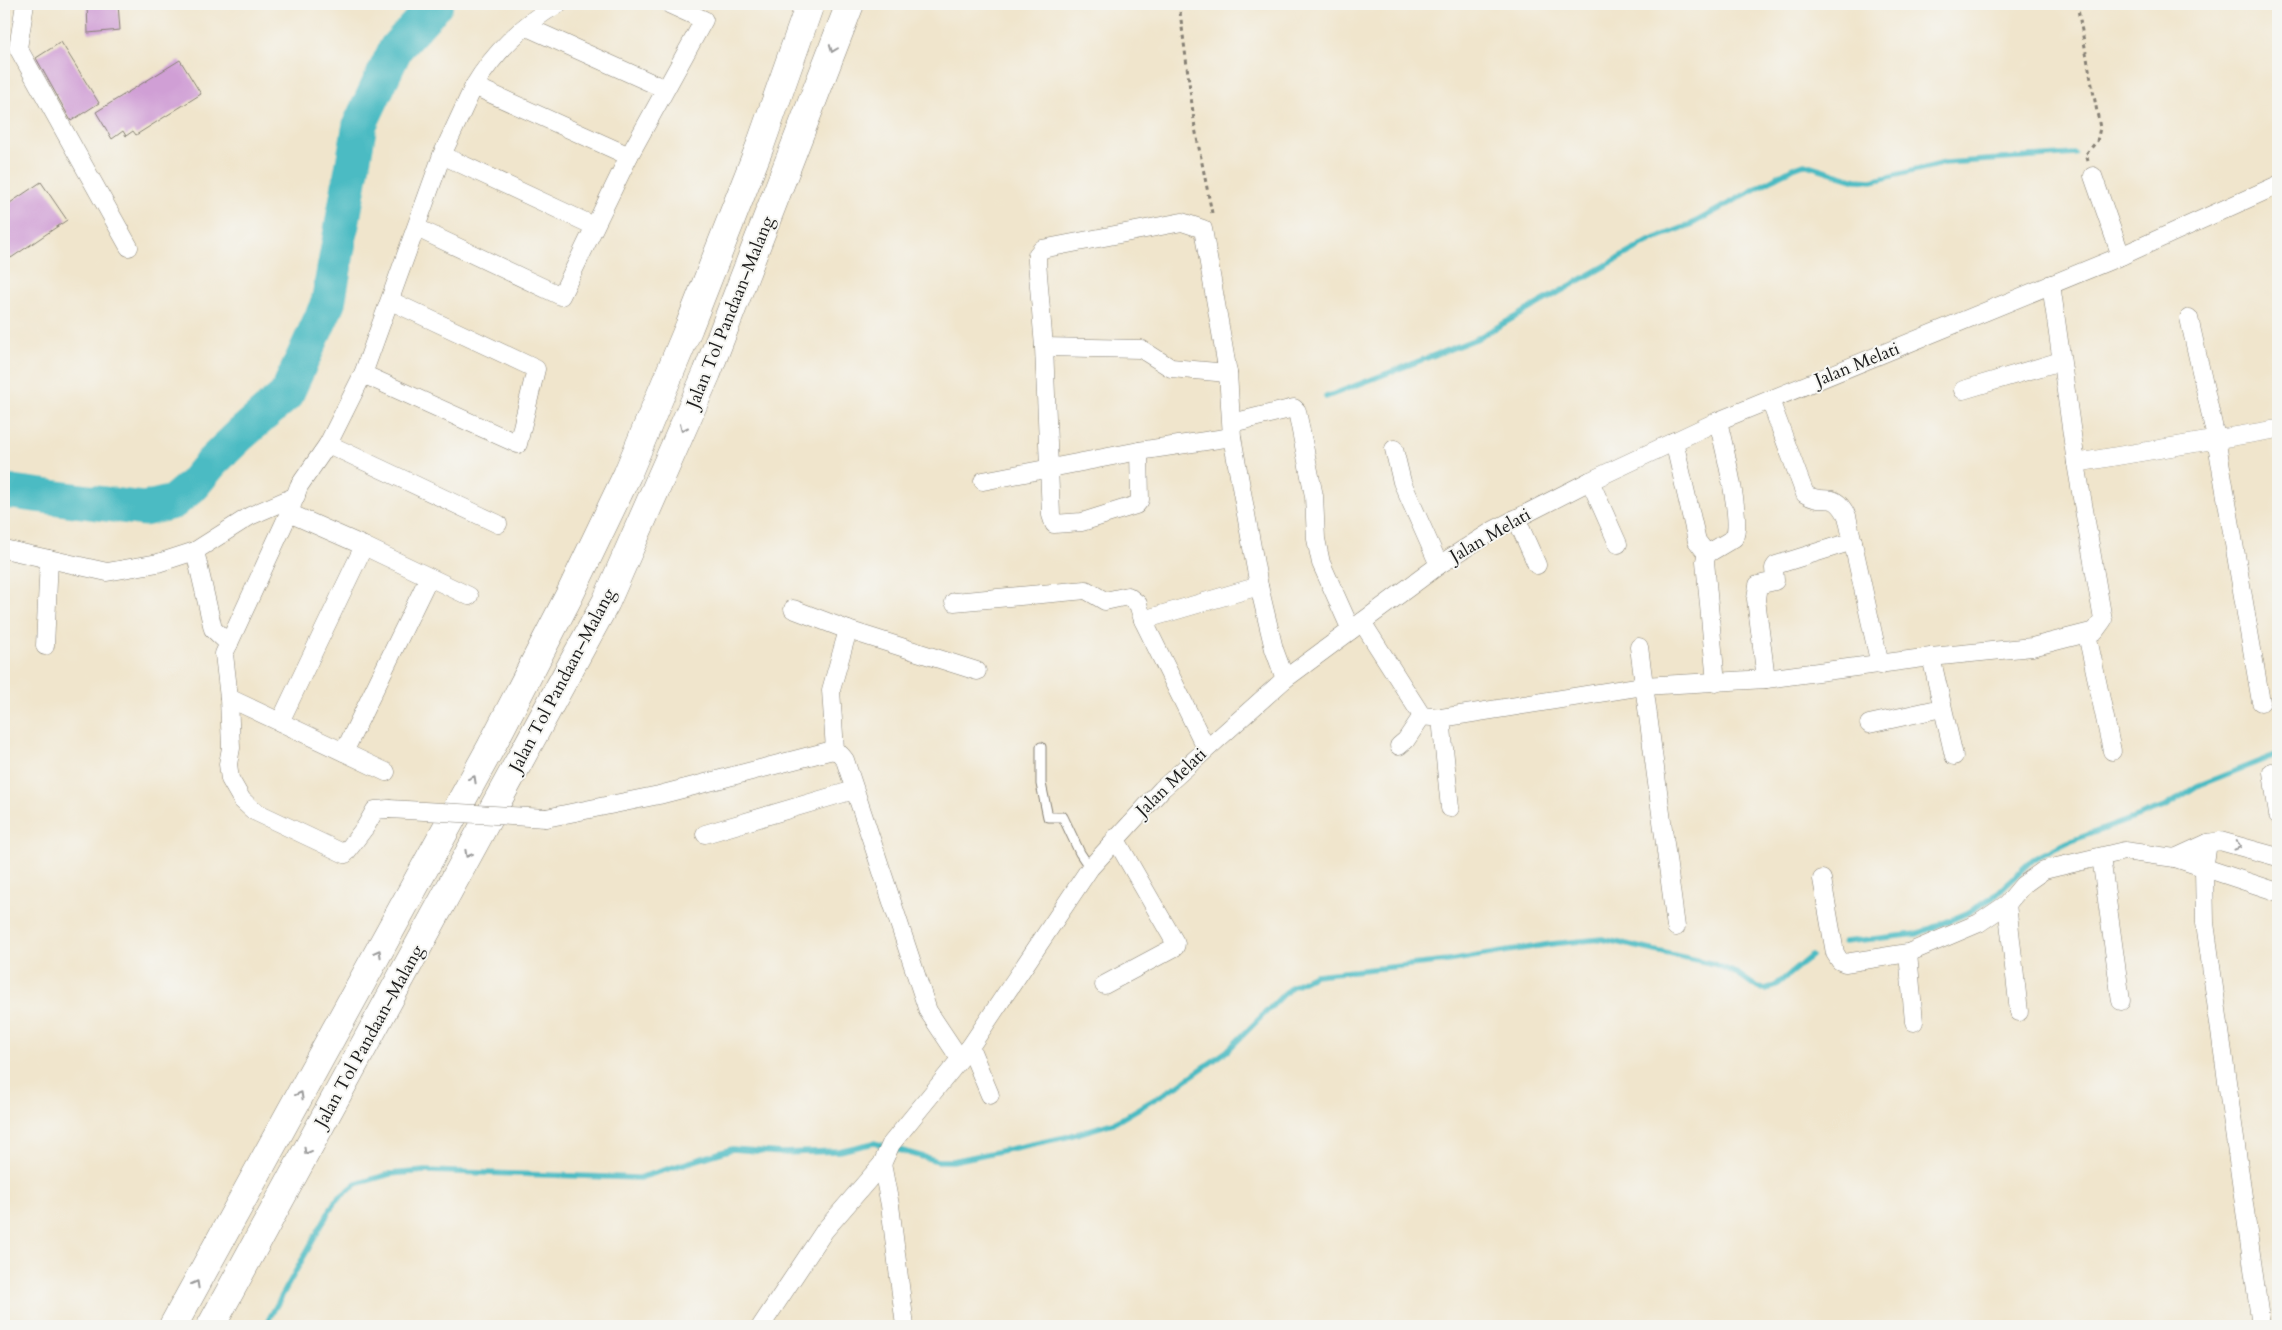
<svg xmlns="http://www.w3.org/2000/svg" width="2282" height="1330" viewBox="0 0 2282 1330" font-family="Cardo,serif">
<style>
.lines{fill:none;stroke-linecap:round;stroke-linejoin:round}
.stream{stroke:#4cbbc3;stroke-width:5.5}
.river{stroke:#4cbbc3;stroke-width:35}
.building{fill:#d09fd5}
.service-casing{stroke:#868074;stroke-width:11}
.minor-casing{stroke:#868074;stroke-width:19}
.motorway-casing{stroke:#868074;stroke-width:29}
.path{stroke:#868074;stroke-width:3;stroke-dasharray:4 4;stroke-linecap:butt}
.service{stroke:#fff;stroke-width:9}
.minor{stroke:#fff;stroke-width:18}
.motorway{stroke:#fff;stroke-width:28}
.minor-bridge-casing{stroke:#868074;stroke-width:19;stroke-linecap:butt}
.minor-bridge{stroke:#fff;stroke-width:18}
.oneway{stroke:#999}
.labels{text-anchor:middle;stroke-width:4;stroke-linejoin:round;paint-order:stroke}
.street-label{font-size:18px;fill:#1c1c1c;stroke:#f6f6f2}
</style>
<rect width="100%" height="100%" fill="#f6f6f2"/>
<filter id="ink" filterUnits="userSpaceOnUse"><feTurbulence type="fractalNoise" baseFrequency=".02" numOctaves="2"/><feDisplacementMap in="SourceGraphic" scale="10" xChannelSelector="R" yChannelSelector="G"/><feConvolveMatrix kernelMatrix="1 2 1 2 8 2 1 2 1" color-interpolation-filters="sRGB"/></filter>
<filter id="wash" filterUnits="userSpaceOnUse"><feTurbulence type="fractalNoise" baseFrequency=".0096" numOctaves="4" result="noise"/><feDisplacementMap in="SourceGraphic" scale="20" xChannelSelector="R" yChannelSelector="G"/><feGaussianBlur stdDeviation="1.12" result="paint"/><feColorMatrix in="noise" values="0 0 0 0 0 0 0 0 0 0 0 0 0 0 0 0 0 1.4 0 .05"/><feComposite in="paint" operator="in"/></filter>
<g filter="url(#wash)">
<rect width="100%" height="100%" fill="#f0e5cc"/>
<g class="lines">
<g class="stream">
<path d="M1326,397L1476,339L1651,240L1690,225L1793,168L1804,164L1856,180L1872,181L1945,163L2075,154"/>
<path d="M1844,942L1917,934L1967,913L1992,898L2033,859L2068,842L2164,807L2197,786L2278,754"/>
<path d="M265,1326L335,1201L356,1184L390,1174L425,1171L639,1178L732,1149L781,1153L839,1151L874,1143L938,1161H953L1066,1137L1116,1122L1180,1084L1227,1051L1291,987L1315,975L1448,961L1551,944L1602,939L1714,964L1738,974L1758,988L1765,989L1775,986L1811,956"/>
</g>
<path class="river" d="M4,491L144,509L173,502L192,486L212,462L240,435L286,395L328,303L360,124L396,48L436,4"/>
</g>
<g id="blocks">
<g class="building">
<path d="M87,4H118L120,30L88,33Z"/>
<path d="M61,42L99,103L71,121L36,58Z"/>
<path d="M180,60L201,94L136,135L133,131L126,136L123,131L112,139L96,112Z"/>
<path d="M41,182L67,220L11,258L4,247V207Z"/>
</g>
</g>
</g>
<g filter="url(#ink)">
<use href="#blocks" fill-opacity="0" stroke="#868074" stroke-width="1"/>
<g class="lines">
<defs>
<path id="service" d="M1041,747V784L1048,817H1063L1080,853L1090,868"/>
<g id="minor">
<path d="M25,4L18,48L129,247"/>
<path d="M558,4C525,22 493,54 474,86L629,156"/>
<path d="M527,27L665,89"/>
<path d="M442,155L594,226"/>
<path d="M2093,176L2121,256"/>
<path d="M417,228L561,296L629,156L704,20L669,4"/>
<path d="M2189,318L2216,438L2261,702"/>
<path d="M1044,347L1037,262V255L1042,249L1182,222L1203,229L1228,373L1232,437L1259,586L1274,649L1285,679"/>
<path d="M363,374L518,444L536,369L391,301"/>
<path d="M1963,390L2061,361"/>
<path d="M1770,400L1805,494C1825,507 1833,488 1847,516L1880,665"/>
<path d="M1232,423L1294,408L1297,411L1314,496L1316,539L1321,563L1351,630"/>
<path d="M1674,441L1697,541L1707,554"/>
<path d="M328,444L498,524"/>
<path d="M1394,449L1402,482L1439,565"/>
<path d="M1139,451L1140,500L1136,505L1082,522L1054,524L1051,515L1044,347L1141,349L1171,368L1228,373"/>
<path d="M2076,463L2278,429"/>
<path d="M983,481L1139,451L1232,437"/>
<path d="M1590,481L1618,544"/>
<path d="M289,513L364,546L469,596"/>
<path d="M1516,518L1537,565"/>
<path d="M4,549L107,572L158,563L195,551L250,516L296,496"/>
<path d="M195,551L213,629L229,644"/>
<path d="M954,602L1086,590L1105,601L1128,596L1138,604L1143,620L1259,586"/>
<path d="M793,609L848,630"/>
<path d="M1143,620L1206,748"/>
<path d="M1362,622L1422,716L1441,718L1643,686L1766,679L1931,657L2032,647L2095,631L2103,620L2076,463L2051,284"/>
<path d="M2087,634L2112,751"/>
<path d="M45,646L49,559"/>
<path d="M1639,647L1676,927"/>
<path d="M1931,657L1954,756"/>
<path d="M1766,679L1756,599L1758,585L1775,581L1774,568L1776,565L1853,541"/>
<path d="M1716,683L1705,561L1707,554L1734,538C1743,521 1723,443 1718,421"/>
<path d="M229,698L386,772"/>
<path d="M1441,718L1450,808"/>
<path d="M280,722L364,546"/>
<path d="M1869,724L1942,708"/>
<path d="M1399,746L1406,740L1422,716"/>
<path d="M835,750L831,690L848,630L977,671"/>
<path d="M344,752L429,577"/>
<path d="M2272,772L2278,815"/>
<path d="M389,809L375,810L366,826L345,854L254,811L242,800L230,779L228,764L231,748L229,698L224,654L289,513L299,486L328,444L363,374L442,155L474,86"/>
<path d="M546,818L659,795L829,751C837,750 840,753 845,760L928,1011L960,1059"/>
<path d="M705,834L854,790"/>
<path d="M2208,843L2204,869L2205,923L2261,1326"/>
<path d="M2101,857L2121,1001"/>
<path d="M2175,858L2208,843L2220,841L2278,857"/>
<path d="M1822,879L1835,953L1840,961L1845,963L1908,953L1979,923L2007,904L2023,885L2044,870L2124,851L2175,858L2278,892"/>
<path d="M2007,904L2019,1012"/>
<path d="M1908,953L1914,1022"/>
<path d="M1104,985L1175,947L1176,944L1115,838"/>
<path d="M970,1047L990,1095"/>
<path d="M882,1164L890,1205L905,1326"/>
<path d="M761,1326L825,1230L882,1164L891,1144L970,1047L1090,868L1162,789L1285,679L1439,565L1494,530L1590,481L1718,421L2121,256L2278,185"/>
</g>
<g id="motorway">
<path d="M173,1326L491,747L570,594L627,475L689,327L760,146L810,4"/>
<path d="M211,1326L606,602L707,373L850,4"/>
</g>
</defs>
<use href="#service" class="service-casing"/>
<use href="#minor" class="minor-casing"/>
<use href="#motorway" class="motorway-casing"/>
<g class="path">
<path d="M1179,4L1195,128L1212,213"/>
<path d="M2077,4L2100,128L2097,141L2086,154L2088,161"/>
</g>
<use href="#service" class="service"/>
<use href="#minor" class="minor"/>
<use href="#motorway" class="motorway"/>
<defs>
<path id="minor-bridge" d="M389,809L546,818"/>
</defs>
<use href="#minor-bridge" class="minor-bridge-casing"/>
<use href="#minor-bridge" class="minor-bridge"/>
</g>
<defs><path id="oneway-chevron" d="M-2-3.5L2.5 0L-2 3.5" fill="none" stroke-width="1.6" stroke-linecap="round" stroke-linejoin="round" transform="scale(1.25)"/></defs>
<g class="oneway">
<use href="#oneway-chevron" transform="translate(833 49) rotate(111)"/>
<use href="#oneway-chevron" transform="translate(683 428) rotate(114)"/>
<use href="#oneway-chevron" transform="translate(473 779) rotate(-61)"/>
<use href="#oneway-chevron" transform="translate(2238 846) rotate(15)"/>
<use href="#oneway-chevron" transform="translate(468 854) rotate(119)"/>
<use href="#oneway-chevron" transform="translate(378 953) rotate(-61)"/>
<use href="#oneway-chevron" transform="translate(300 1095) rotate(-61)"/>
<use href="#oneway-chevron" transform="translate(307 1151) rotate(119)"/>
<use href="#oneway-chevron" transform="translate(196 1284) rotate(-61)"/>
</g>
</g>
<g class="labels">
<g class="street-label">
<text transform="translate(730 312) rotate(-68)" y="6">Jalan Tol Pandaan–Malang</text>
<text transform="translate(1857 364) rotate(-22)" y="6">Jalan Melati</text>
<text transform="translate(1490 535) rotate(-30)" y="6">Jalan Melati</text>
<text transform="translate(562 680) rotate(-62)" y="6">Jalan Tol Pandaan–Malang</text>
<text transform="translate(1171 782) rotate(-44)" y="6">Jalan Melati</text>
<text transform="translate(369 1036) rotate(-61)" y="6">Jalan Tol Pandaan–Malang</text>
</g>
</g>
<rect width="2282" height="1330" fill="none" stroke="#f6f6f2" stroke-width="20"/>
</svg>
